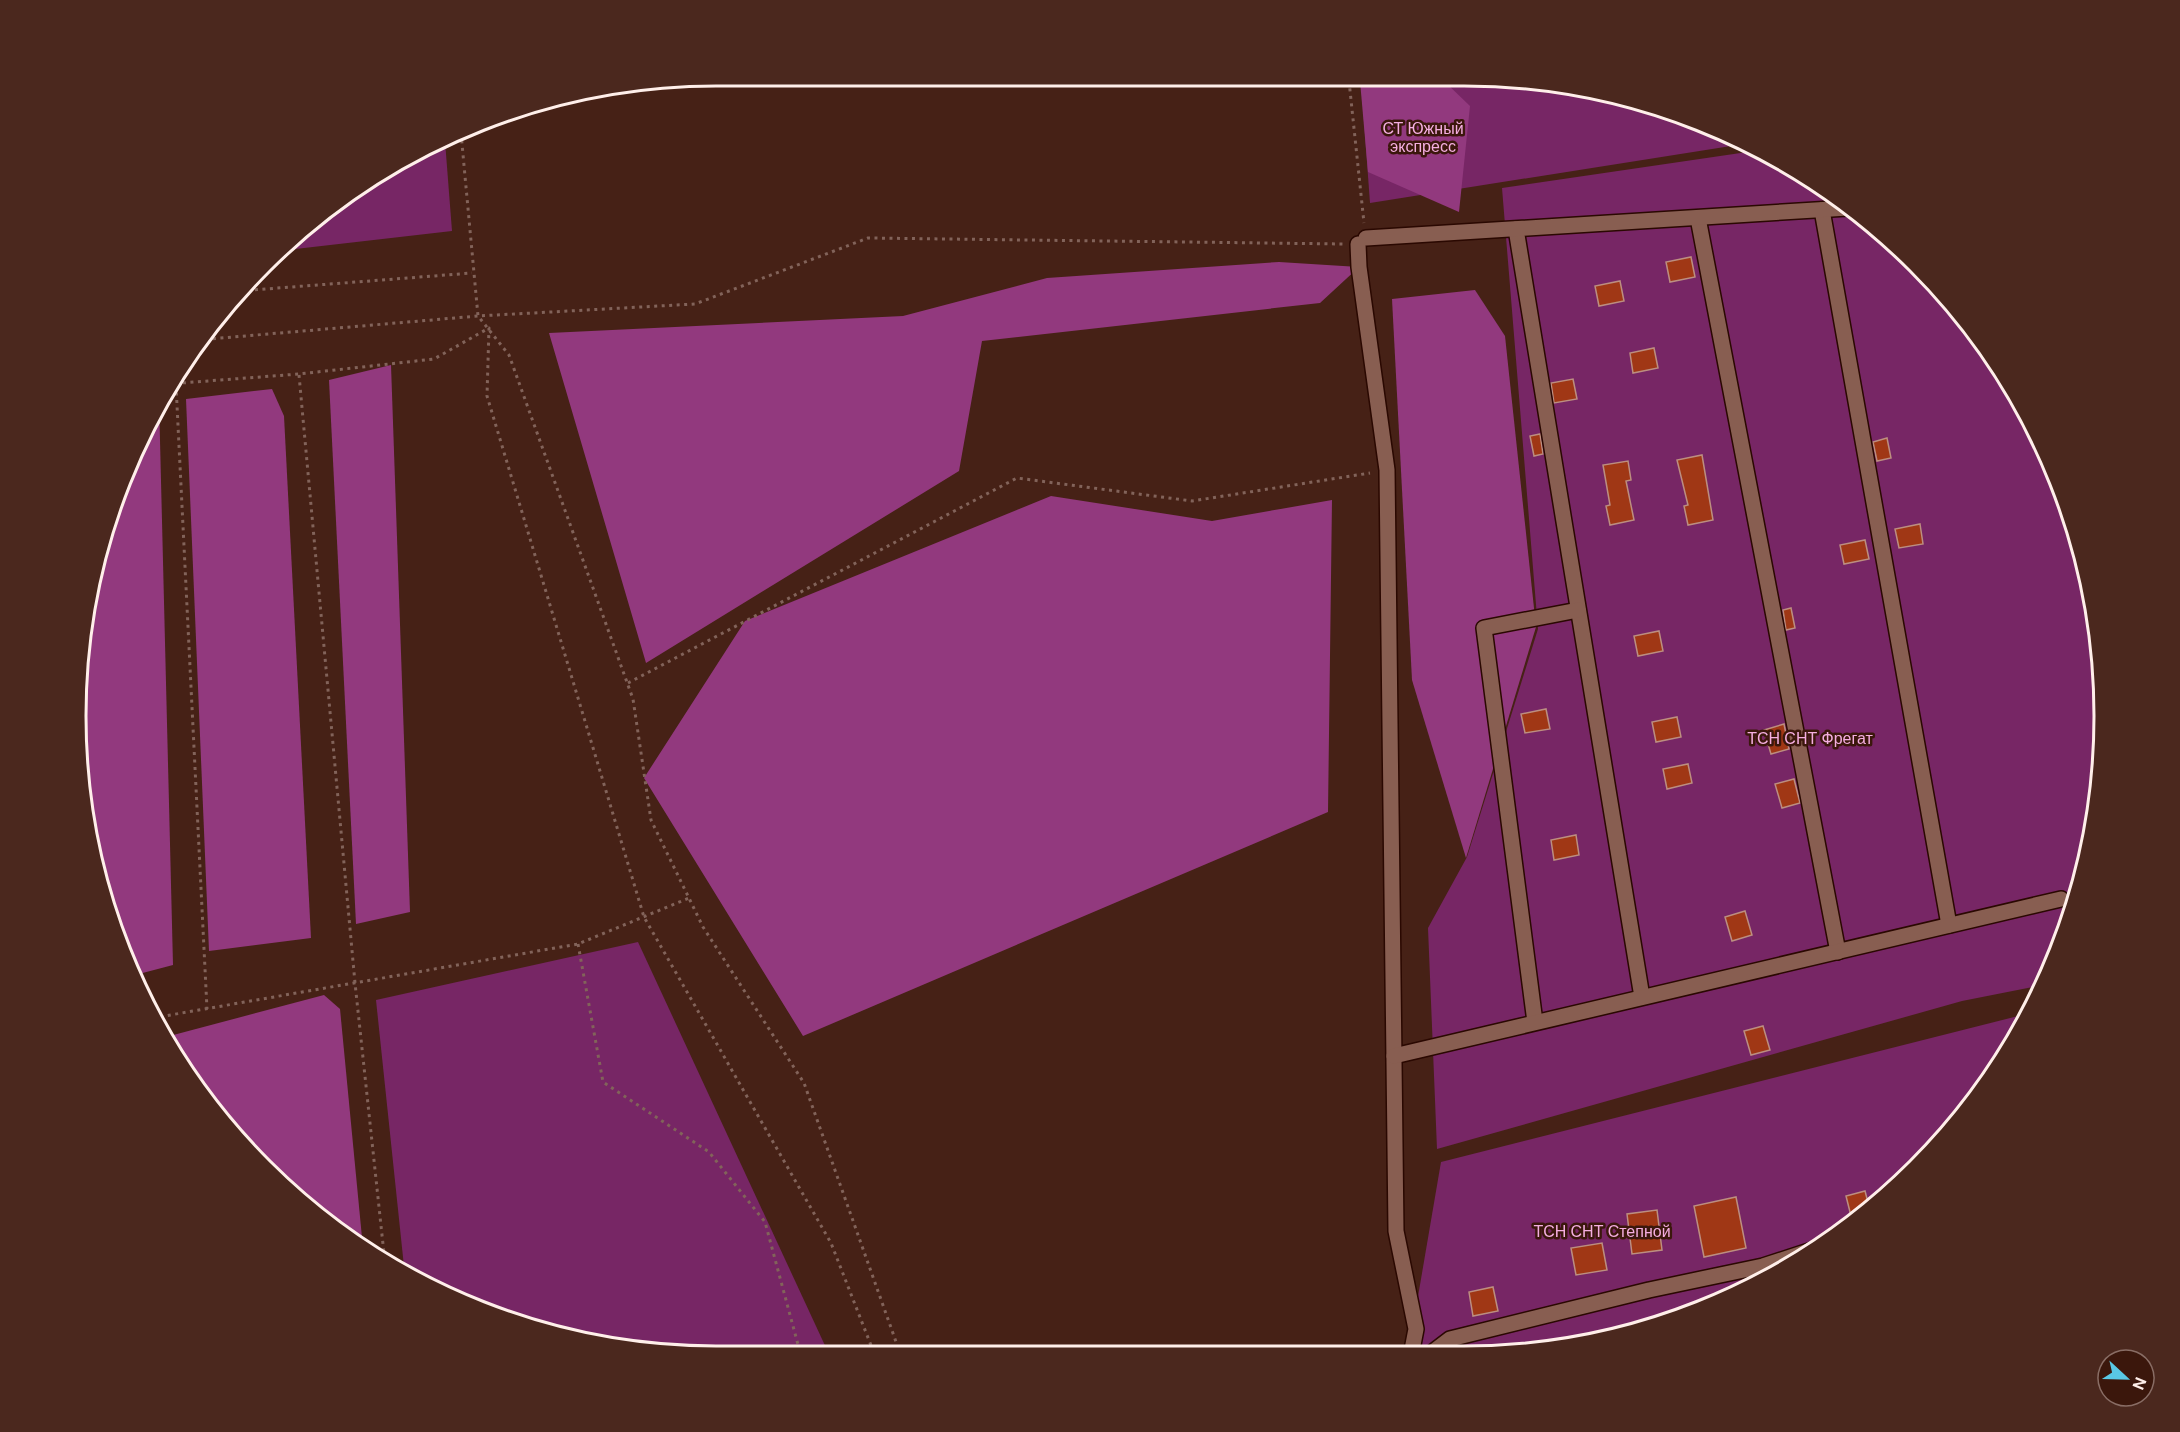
<svg xmlns="http://www.w3.org/2000/svg" width="2180" height="1432" viewBox="0 0 2180 1432" font-family="'DM Sans',sans-serif">
<style>
.green{fill:#772665}
.forest{fill:#92397e}
.building{fill:#a03715;stroke:#bc8e80;stroke-width:1.5}
.lines{fill:none;stroke-linecap:round;stroke-linejoin:round}
.minor-casing{stroke:#2a0801;stroke-width:18}
.path{stroke:#82635a;stroke-width:3;stroke-dasharray:3 4.5;stroke-linecap:butt}
.minor{stroke:#885e51;stroke-width:15}
.labels{text-anchor:middle;stroke-width:5;stroke-linejoin:round;paint-order:stroke}
.park-label{font-size:16px;fill:#f5aee1;stroke:#3b170c}
.rim{fill:none;stroke:#ffefea;stroke-width:3}
</style>
<rect width="100%" height="100%" fill="#462116"/>
<g class="green">
<path d="M1361,81H1548L1670,109L1750,143L1370,203Z"/>
<path d="M445,141L452,231L278,251L293,234L360,183Z"/>
<path d="M1761,150L1886,234L1972,326L2039,432L2083,550L2104,674L2100,799L2071,922L2043,985L1962,1001L1437,1149L1428,928L1467,857L1538,629L1502,188Z"/>
<path d="M638,942L828,1352H633L470,1308L405,1276L376,1000Z"/>
<path d="M2030,1013L2019,1036L1946,1138L1854,1224L1748,1291L1630,1335L1506,1356L1408,1355L1441,1162Z"/>
</g>
<g class="forest">
<path d="M1360,81H1444L1470,106L1459,212L1368,172Z"/>
<path d="M1279,262L1359,267L1320,303L982,341L959,471L646,663L549,333L903,316L1047,278Z"/>
<path d="M1475,290L1505,336L1536,627L1466,858L1412,680L1392,299Z"/>
<path d="M391,365L410,912L356,924L329,380Z"/>
<path d="M272,389L284,416L311,938L209,951L186,399Z"/>
<path d="M159,400L173,965L135,975L97,882L80,799L76,674L109,510Z"/>
<path d="M1051,496L1212,521L1332,500L1328,812L803,1036L644,778L745,621Z"/>
<path d="M324,995L340,1009L363,1248L294,1198L234,1138L162,1038Z"/>
</g>
<g class="building">
<path d="M1691,257L1695,277L1670,282L1666,262Z"/>
<path d="M1620,281L1624,301L1599,306L1595,286Z"/>
<path d="M1654,348L1658,368L1633,373L1630,353Z"/>
<path d="M1573,379L1577,399L1554,403L1551,383Z"/>
<path d="M1540,434L1543,454L1534,456L1530,436Z"/>
<path d="M1887,438L1891,458L1877,461L1873,442Z"/>
<path d="M1702,455L1713,520L1688,525L1684,506L1688,505L1677,460Z"/>
<path d="M1628,461L1631,480L1626,481L1634,520L1610,525L1606,506L1610,505L1603,465Z"/>
<path d="M1920,524L1923,544L1899,548L1895,529Z"/>
<path d="M1865,540L1869,559L1844,564L1840,545Z"/>
<path d="M1791,608L1795,628L1786,630L1783,610Z"/>
<path d="M1659,631L1663,651L1638,656L1634,636Z"/>
<path d="M1546,709L1550,729L1525,733L1521,714Z"/>
<path d="M1677,717L1681,737L1656,742L1652,722Z"/>
<path d="M1784,724L1789,749L1771,754L1764,730Z"/>
<path d="M1688,764L1692,783L1667,789L1663,769Z"/>
<path d="M1794,779L1800,803L1782,808L1775,784Z"/>
<path d="M1576,835L1579,855L1554,860L1551,840Z"/>
<path d="M1745,911L1752,935L1732,941L1725,917Z"/>
<path d="M1763,1026L1770,1050L1751,1055L1744,1031Z"/>
<path d="M1865,1191L1870,1210L1861,1218L1852,1220L1846,1196Z"/>
<path d="M1736,1197L1746,1248L1704,1257L1694,1206Z"/>
<path d="M1657,1210L1662,1250L1632,1254L1627,1214Z"/>
<path d="M1602,1243L1607,1270L1576,1275L1571,1248Z"/>
<path d="M1493,1287L1498,1311L1473,1316L1469,1292Z"/>
</g>
<g class="lines">
<defs>
<g id="minor">
<path d="M1822,210L1949,925"/>
<path d="M1698,218L1838,952"/>
<path d="M1516,229L1642,997"/>
<path d="M1366,238L1848,208"/>
<path d="M1358,244L1359,267L1387,470L1396,1231L1416,1329L1411,1355"/>
<path d="M1535,1022L1484,628L1578,610"/>
<path d="M1394,1056L2061,899"/>
<path d="M1429,1355L1450,1339L1649,1290L1763,1266L1815,1249"/>
</g>
</defs>
<use href="#minor" class="minor-casing"/>
<g class="path">
<path d="M1349,81L1364,223"/>
<path d="M461,133L478,316L509,355L633,699L651,820L703,927L804,1083L900,1353"/>
<path d="M240,291L472,273"/>
<path d="M198,340L478,316L695,304L868,238L1344,244"/>
<path d="M299,375L355,983L385,1263"/>
<path d="M168,384L299,374L434,359L489,328L487,396L644,917L831,1243L874,1353"/>
<path d="M176,385L207,1009"/>
<path d="M628,683L1017,478L1192,501L1370,473"/>
<path d="M578,944L603,1082L709,1152L765,1222L800,1352"/>
<path d="M153,1018L578,944L689,898"/>
</g>
<use href="#minor" class="minor"/>
</g>
<g class="labels">
<g class="park-label">
<text x="1423" y="134">СТ Южный<tspan x="1423" dy="18">экспресс</tspan></text>
<text x="1810" y="744">ТСН СНТ Фрегат</text>
<text x="1602" y="1237">ТСН СНТ Степной</text>
</g>
</g>
<path d="M0 0H2180V1432H0ZM716 86H1464A630 630 0 0 1 2094 716V716A630 630 0 0 1 1464 1346H716A630 630 0 0 1 86 716V716A630 630 0 0 1 716 86Z" fill="#4b281e" fill-rule="evenodd"/>
<path class="rim" d="M716 86H1464A630 630 0 0 1 2094 716V716A630 630 0 0 1 1464 1346H716A630 630 0 0 1 86 716V716A630 630 0 0 1 716 86Z"/>
<g transform="translate(2126 1378) rotate(112)"><circle r="28" fill="#3b170c" stroke="#896d65" stroke-width="1.5"/>
<path d="M0-4.5L10 22L0 15L-10 22Z" fill="#59c8e5"/>
<text y="-9" font-size="16" font-weight="bold" text-anchor="middle" fill="#ffefea">N</text>
</g>
</svg>
